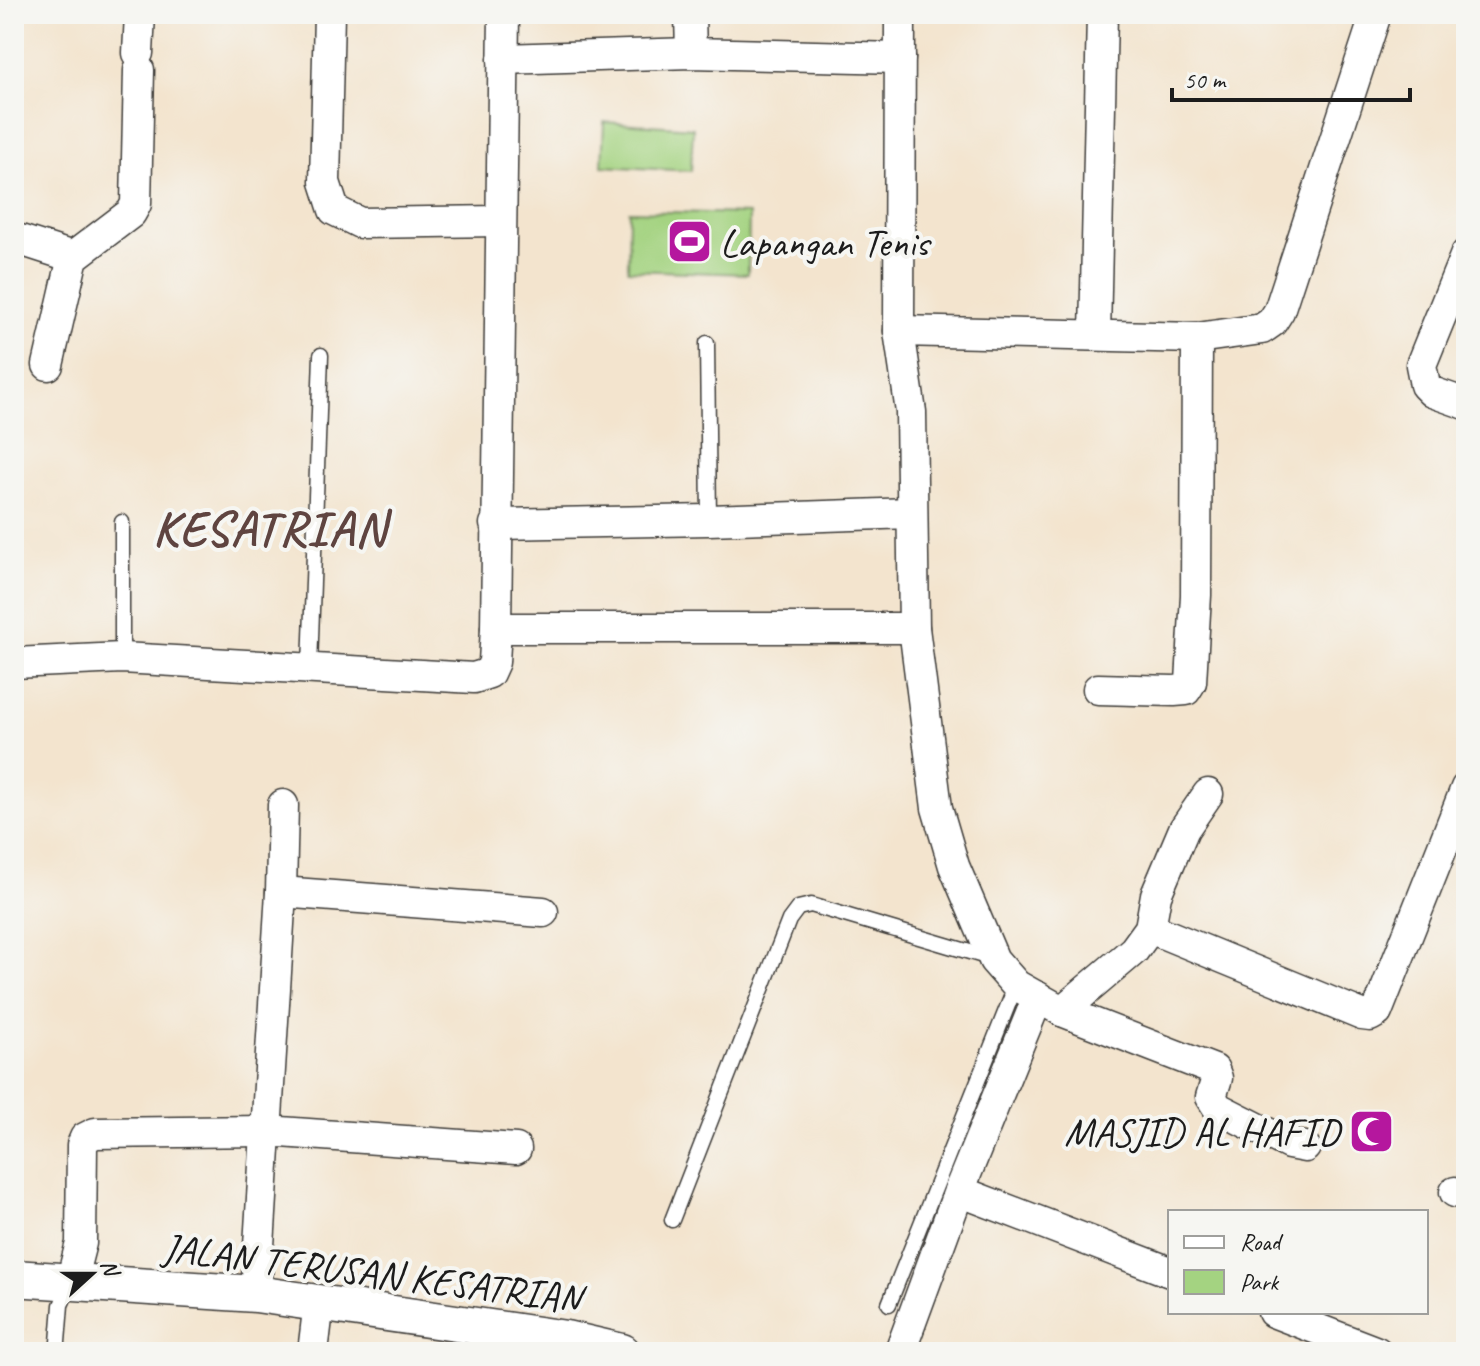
<svg xmlns="http://www.w3.org/2000/svg" width="1480" height="1366" viewBox="0 0 1480 1366" font-family="Caveat,sans-serif">
<style>
.green{fill:#a4d381;stroke:#60784e;stroke-width:2}
.lines{fill:none;stroke-linecap:round;stroke-linejoin:round}
.service-casing{stroke:#3c3a37;stroke-width:17}
.minor-casing{stroke:#3c3a37;stroke-width:33}
.tertiary-casing{stroke:#3c3a37;stroke-width:39}
.service{stroke:#fff;stroke-width:14}
.minor{stroke:#fff;stroke-width:30}
.tertiary{stroke:#fff;stroke-width:36}
.labels{text-anchor:middle;stroke-width:8;stroke-linejoin:round;paint-order:stroke}
.poi-label{font-size:40px;fill:#1c1c1c;stroke:#f6f6f2;text-anchor:start}
.street-label{font-size:40px;fill:#1c1c1c;stroke:#f6f6f2}
.district-label{font-size:48px;font-weight:bold;letter-spacing:2px;fill:#5f4440;stroke:#f6f6f2}
</style>
<rect width="100%" height="100%" fill="#f6f6f2"/>
<filter id="ink" filterUnits="userSpaceOnUse"><feTurbulence type="fractalNoise" baseFrequency=".0125" numOctaves="2"/><feDisplacementMap in="SourceGraphic" scale="16" xChannelSelector="R" yChannelSelector="G"/><feConvolveMatrix kernelMatrix="1 2 1 2 8 2 1 2 1" color-interpolation-filters="sRGB"/></filter>
<filter id="wash" filterUnits="userSpaceOnUse"><feTurbulence type="fractalNoise" baseFrequency=".006" numOctaves="4" result="noise"/><feDisplacementMap in="SourceGraphic" scale="32" xChannelSelector="R" yChannelSelector="G"/><feGaussianBlur stdDeviation="1.8" result="paint"/><feColorMatrix in="noise" values="0 0 0 0 0 0 0 0 0 0 0 0 0 0 0 0 0 1.4 0 .05"/><feComposite in="paint" operator="in"/></filter>
<g filter="url(#wash)">
<rect width="100%" height="100%" fill="#f3e4ce"/>
<g class="green">
<path d="M604,122L693,128L691,171L602,166Z"/>
<path d="M629,211L749,214L748,274L628,270Z"/>
</g>
</g>
<g filter="url(#ink)">
<g class="lines">
<defs>
<g id="service">
<path d="M707,343L709,520"/>
<path d="M122,658V522"/>
<path d="M310,667L321,355"/>
<path d="M672,1220L789,920L798,908L811,905L990,958"/>
<path d="M889,1304L1016,985"/>
<path d="M58,1342L61,1305L70,1285"/>
</g>
<g id="minor">
<path d="M329,14L325,182L334,210L360,223L500,221"/>
<path d="M690,14L691,53"/>
<path d="M900,14L899,331L911,412L914,628L937,808L954,866L994,960L1016,985L1062,1011L1214,1070L1217,1078L1211,1097L1218,1108L1289,1144L1305,1147"/>
<path d="M138,53L140,14"/>
<path d="M503,59L691,53L900,58"/>
<path d="M14,238L73,257"/>
<path d="M1466,254L1421,365L1425,385L1432,392L1466,404"/>
<path d="M899,331L1197,338L1262,329L1272,322L1279,311L1376,14"/>
<path d="M1095,335L1102,14"/>
<path d="M48,365L73,257L131,213L136,204L139,70"/>
<path d="M495,524L709,520L911,513"/>
<path d="M496,628H914"/>
<path d="M14,663L122,658L474,678L489,673L494,662L496,628L504,14"/>
<path d="M1098,689L1174,691L1186,690L1191,682L1196,595L1197,338"/>
<path d="M281,892L543,912"/>
<path d="M1150,928L1362,1015L1370,1016L1377,1012L1466,788"/>
<path d="M1062,1011L1134,950L1150,928L1156,895L1184,829L1208,794"/>
<path d="M959,1191L1170,1272"/>
<path d="M1455,1192L1466,1195"/>
<path d="M71,1282L81,1243L82,1145L85,1138L95,1133L267,1131L516,1149"/>
<path d="M256,1294L281,892L283,805"/>
<path d="M1273,1312L1377,1352"/>
<path d="M313,1352L319,1302"/>
<path d="M900,1352L959,1191L1038,997"/>
</g>
<path id="tertiary" d="M14,1278L256,1294L566,1339L622,1352"/>
</defs>
<use href="#service" class="service-casing"/>
<use href="#minor" class="minor-casing"/>
<use href="#tertiary" class="tertiary-casing"/>
<use href="#service" class="service"/>
<use href="#minor" class="minor"/>
<use href="#tertiary" class="tertiary"/>
</g>
</g>
<defs>
<symbol id="stadium-square" viewBox="-11 -11 22 22"><rect x="-9" y="-9" width="18" height="18" rx="4" fill="#b5179e" stroke="#f6f6f2"/><path d="M0-5a6.5 5 0 1 0 0 10a6.5 5 0 1 0 0-10ZM-3.5-1.8h7v3.6h-7Z" fill="#fff"/></symbol>
<symbol id="mosque-square" viewBox="-11 -11 22 22"><rect x="-9" y="-9" width="18" height="18" rx="4" fill="#b5179e" stroke="#f6f6f2"/><path d="M3.5-4.9A6 6 0 1 0 3.5 4.9A5 5 0 1 1 3.5-4.9Z" fill="#fff"/></symbol>
</defs>
<g fill-rule="evenodd">
<use href="#stadium-square" x="664" y="216" width="51" height="51"/>
<use href="#mosque-square" x="1346" y="1106" width="51" height="51"/>
</g>
<g class="labels">
<g class="poi-label">
<text x="720" y="256">Lapangan Tenis</text>
<text x="1340" y="1145" text-anchor="end">MASJID AL HAFID</text>
</g>
<g class="street-label">
<text transform="translate(372 1272) rotate(7)" y="14">JALAN TERUSAN KESATRIAN</text>
</g>
<g class="district-label">
<text x="270" y="545">KESATRIAN</text>
</g>
</g>
<rect width="1480" height="1366" fill="none" stroke="#f6f6f2" stroke-width="48"/>
<rect x="1168" y="1210" width="260" height="104" fill="#f6f6f2" stroke="#9f9f9c" stroke-width="2"/>
<rect x="1184" y="1236" width="40" height="12" fill="#ffffff" stroke="#9f9f9c" stroke-width="2"/>
<text x="1240" y="1250" font-size="24" fill="#1c1c1c">Road</text>
<rect x="1184" y="1270" width="40" height="24" fill="#a4d381" stroke="#9f9f9c" stroke-width="2"/>
<text x="1240" y="1290" font-size="24" fill="#1c1c1c">Park</text>
<g transform="translate(92 1274) rotate(69)" stroke="#f6f6f2" stroke-width="6" paint-order="stroke">
<path d="M0-6L14 30L0 20L-14 30Z" fill="#1c1c1c"/>
<text y="-12" font-size="22" font-weight="bold" text-anchor="middle" fill="#1c1c1c">N</text>
</g>
<path d="M1172 88v12h238v-12" fill="none" stroke="#1c1c1c" stroke-width="4"/>
<text x="1184" y="88" font-size="24" fill="#1c1c1c" stroke="#f6f6f2" stroke-width="6" paint-order="stroke">50 m</text>
</svg>
